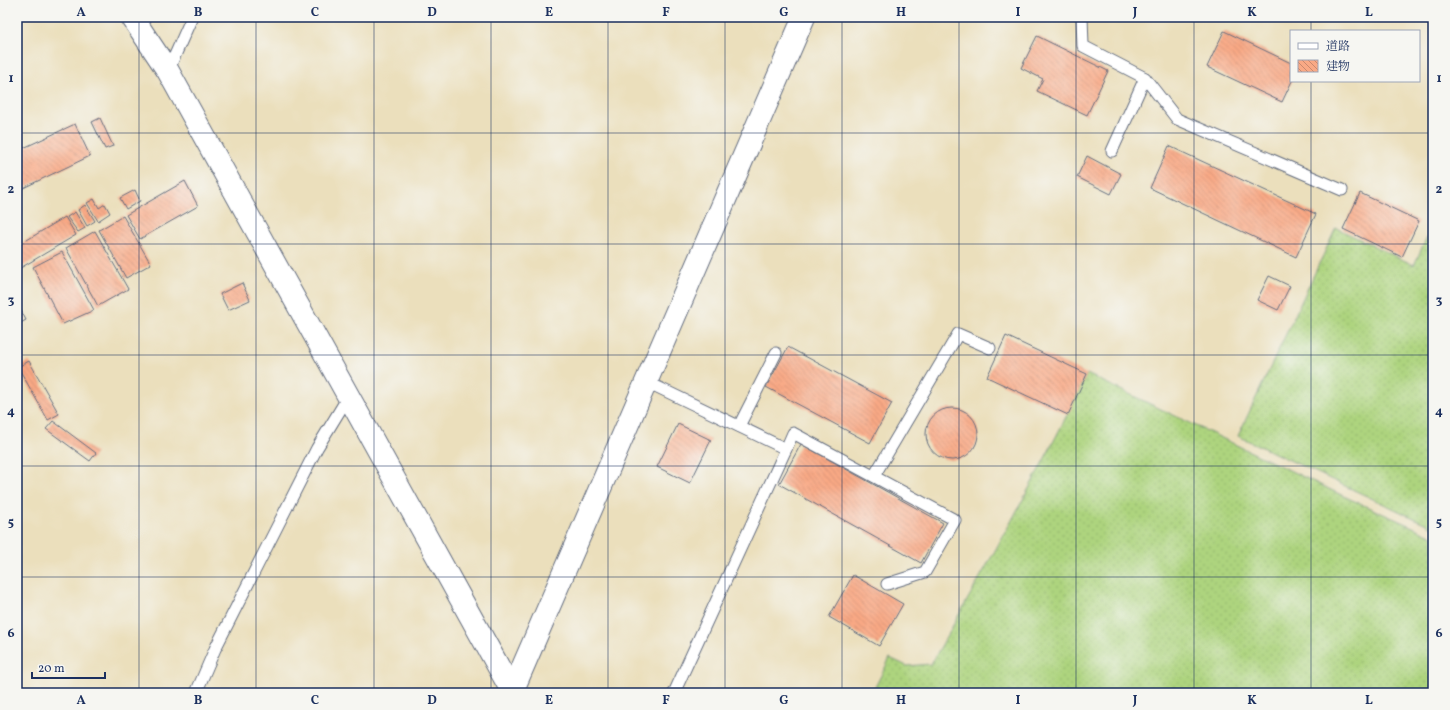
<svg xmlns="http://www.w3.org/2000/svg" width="1450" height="710" viewBox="0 0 1450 710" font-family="Vollkorn,'Noto Serif JP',serif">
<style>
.grass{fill:url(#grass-dots);stroke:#64826e}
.building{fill:url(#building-back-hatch)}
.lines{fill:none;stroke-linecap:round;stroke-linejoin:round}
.service-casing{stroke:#646d7f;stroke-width:13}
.tertiary-casing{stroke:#646d7f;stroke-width:24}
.service{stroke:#fff;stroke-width:11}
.tertiary{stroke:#fff;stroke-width:22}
.grid{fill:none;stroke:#1b2f5e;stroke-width:1;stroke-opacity:0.55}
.neatline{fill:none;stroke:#1b2f5e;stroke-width:1.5}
.grid-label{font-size:13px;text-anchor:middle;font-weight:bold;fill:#1b2f5e}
</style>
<defs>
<pattern id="grass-dots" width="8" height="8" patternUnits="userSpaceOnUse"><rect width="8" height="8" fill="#add47e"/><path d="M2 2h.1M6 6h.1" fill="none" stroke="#94b66f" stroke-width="1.8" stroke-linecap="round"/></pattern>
<pattern id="building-back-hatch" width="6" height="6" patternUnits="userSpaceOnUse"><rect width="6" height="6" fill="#f9a985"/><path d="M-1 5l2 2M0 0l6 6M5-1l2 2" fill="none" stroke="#c98a70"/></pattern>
</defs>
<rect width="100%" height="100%" fill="#f6f6f2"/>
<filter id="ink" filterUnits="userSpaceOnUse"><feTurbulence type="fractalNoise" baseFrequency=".025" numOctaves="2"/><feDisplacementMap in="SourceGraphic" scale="8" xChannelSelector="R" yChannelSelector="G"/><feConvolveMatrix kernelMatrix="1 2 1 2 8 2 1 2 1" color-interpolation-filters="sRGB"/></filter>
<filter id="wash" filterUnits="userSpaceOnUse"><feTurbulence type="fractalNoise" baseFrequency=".012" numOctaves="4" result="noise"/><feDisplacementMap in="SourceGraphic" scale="16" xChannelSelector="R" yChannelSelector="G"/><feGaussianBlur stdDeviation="0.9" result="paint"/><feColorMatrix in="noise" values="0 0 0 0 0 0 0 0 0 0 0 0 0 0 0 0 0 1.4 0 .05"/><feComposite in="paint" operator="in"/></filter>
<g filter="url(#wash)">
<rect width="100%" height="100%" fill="#ebdfbc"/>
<g class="grass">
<path d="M1433,224V527L1238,436L1336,228L1414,265Z"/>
<path d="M1087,374L1350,499L1433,536V693H872L890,658L907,666L931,664C985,569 1040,473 1087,374Z"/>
</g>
<g id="blocks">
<g class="building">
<path d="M1224,31L1291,63L1292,81L1282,102L1207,67Z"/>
<path d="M1037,36L1108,71L1087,115L1037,91L1043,79L1021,68Z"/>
<path d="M100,118L113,146L105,149L92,122Z"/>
<path d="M75,124L90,156L19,190L17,186V151Z"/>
<path d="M1169,146L1316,214L1296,257L1150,188Z"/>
<path d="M1087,156L1121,174L1111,194L1077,177Z"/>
<path d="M185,181L198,206L140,239L126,215Z"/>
<path d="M135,190L140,201L126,209L120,198Z"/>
<path d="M1360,193L1419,221L1402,257L1343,229Z"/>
<path d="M94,199L99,208L105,204L110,213L98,221L87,203Z"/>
<path d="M85,205L95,221L87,226L78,210Z"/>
<path d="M75,212L85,228L78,232L67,217Z"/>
<path d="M123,216L151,264L126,278L99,230Z"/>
<path d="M65,217L76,235L17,270V246Z"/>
<path d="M95,231L128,289L98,306L66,248Z"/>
<path d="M62,252L94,310L63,324L33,267Z"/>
<path d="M1269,276L1290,286L1278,310L1257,300Z"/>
<path d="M242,283L250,300L228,310L220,294Z"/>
<path d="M17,303L26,320L17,325Z"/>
<path d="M1006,336L1087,374L1068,415L987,377Z"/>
<path d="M788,347L892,403L870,443L766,387Z"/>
<path d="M29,361L59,414L48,420L18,367Z"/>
<circle cx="952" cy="434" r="26"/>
<path d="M53,421L96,453L90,461L46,429Z"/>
<path d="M678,424L711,440L690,483L657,467Z"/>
<path d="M801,444L943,523L921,563L779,484Z"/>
<path d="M853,575L903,604L879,646L829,617Z"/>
</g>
</g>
</g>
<g filter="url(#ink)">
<use href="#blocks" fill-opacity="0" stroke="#646d7f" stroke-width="1"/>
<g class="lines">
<defs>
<g id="service">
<path d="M1082,17L1083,46L1145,78L1112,151"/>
<path d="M168,71L192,17"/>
<path d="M1145,78L1177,119L1342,190"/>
<path d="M647,382L786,449L674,693"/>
<path d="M739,426L776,353"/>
<path d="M786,449L793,433L955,520L925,572L887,584"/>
<path d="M874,476L958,334L990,348"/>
<path d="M196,693L215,649L317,448L348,397"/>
</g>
<g id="tertiary">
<path d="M132,17L168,71L513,693"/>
<path d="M512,692L804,17"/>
</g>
</defs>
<use href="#service" class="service-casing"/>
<use href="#tertiary" class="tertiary-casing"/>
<use href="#service" class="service"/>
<use href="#tertiary" class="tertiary"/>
</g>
</g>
<path class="grid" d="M139,17V693M256,17V693M374,17V693M491,17V693M608,17V693M725,17V693M842,17V693M959,17V693M1076,17V693M1194,17V693M1311,17V31M1311,81V693M17,133H1433M17,244H1433M17,355H1433M17,466H1433M17,577H1433"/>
<rect width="1450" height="710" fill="none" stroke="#f6f6f2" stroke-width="44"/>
<rect x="1290" y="30" width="130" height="52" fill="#f6f6f2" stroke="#9ea6b7"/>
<rect x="1298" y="43" width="20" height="6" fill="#ffffff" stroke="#9ea6b7"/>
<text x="1326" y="50" font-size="12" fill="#1b2f5e">道路</text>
<rect x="1298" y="60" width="20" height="12" fill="url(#building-back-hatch)" stroke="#9ea6b7"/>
<text x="1326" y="70" font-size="12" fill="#1b2f5e">建物</text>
<path d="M32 672v6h73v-6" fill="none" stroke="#1b2f5e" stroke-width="2"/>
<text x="38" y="672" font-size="12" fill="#1b2f5e" stroke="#f6f6f2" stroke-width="3" paint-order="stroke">20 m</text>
<rect x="22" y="22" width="1406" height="666" class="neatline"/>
<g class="grid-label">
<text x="81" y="16">A</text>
<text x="198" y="16">B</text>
<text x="315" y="16">C</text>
<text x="432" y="16">D</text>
<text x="549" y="16">E</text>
<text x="666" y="16">F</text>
<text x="784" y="16">G</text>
<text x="901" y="16">H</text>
<text x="1018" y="16">I</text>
<text x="1135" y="16">J</text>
<text x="1252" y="16">K</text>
<text x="1369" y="16">L</text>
<text x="11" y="82">1</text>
<text x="1439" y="82">1</text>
<text x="11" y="193">2</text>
<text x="1439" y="193">2</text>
<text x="11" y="304">3</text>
<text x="1439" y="304">3</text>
<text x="11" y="415">4</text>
<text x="1439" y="415">4</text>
<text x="11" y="526">5</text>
<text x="1439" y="526">5</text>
<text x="11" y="637">6</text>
<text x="1439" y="637">6</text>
<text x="81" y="704">A</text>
<text x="198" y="704">B</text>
<text x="315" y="704">C</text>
<text x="432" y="704">D</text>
<text x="549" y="704">E</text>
<text x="666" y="704">F</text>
<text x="784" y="704">G</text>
<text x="901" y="704">H</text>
<text x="1018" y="704">I</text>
<text x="1135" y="704">J</text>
<text x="1252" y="704">K</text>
<text x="1369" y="704">L</text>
</g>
</svg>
